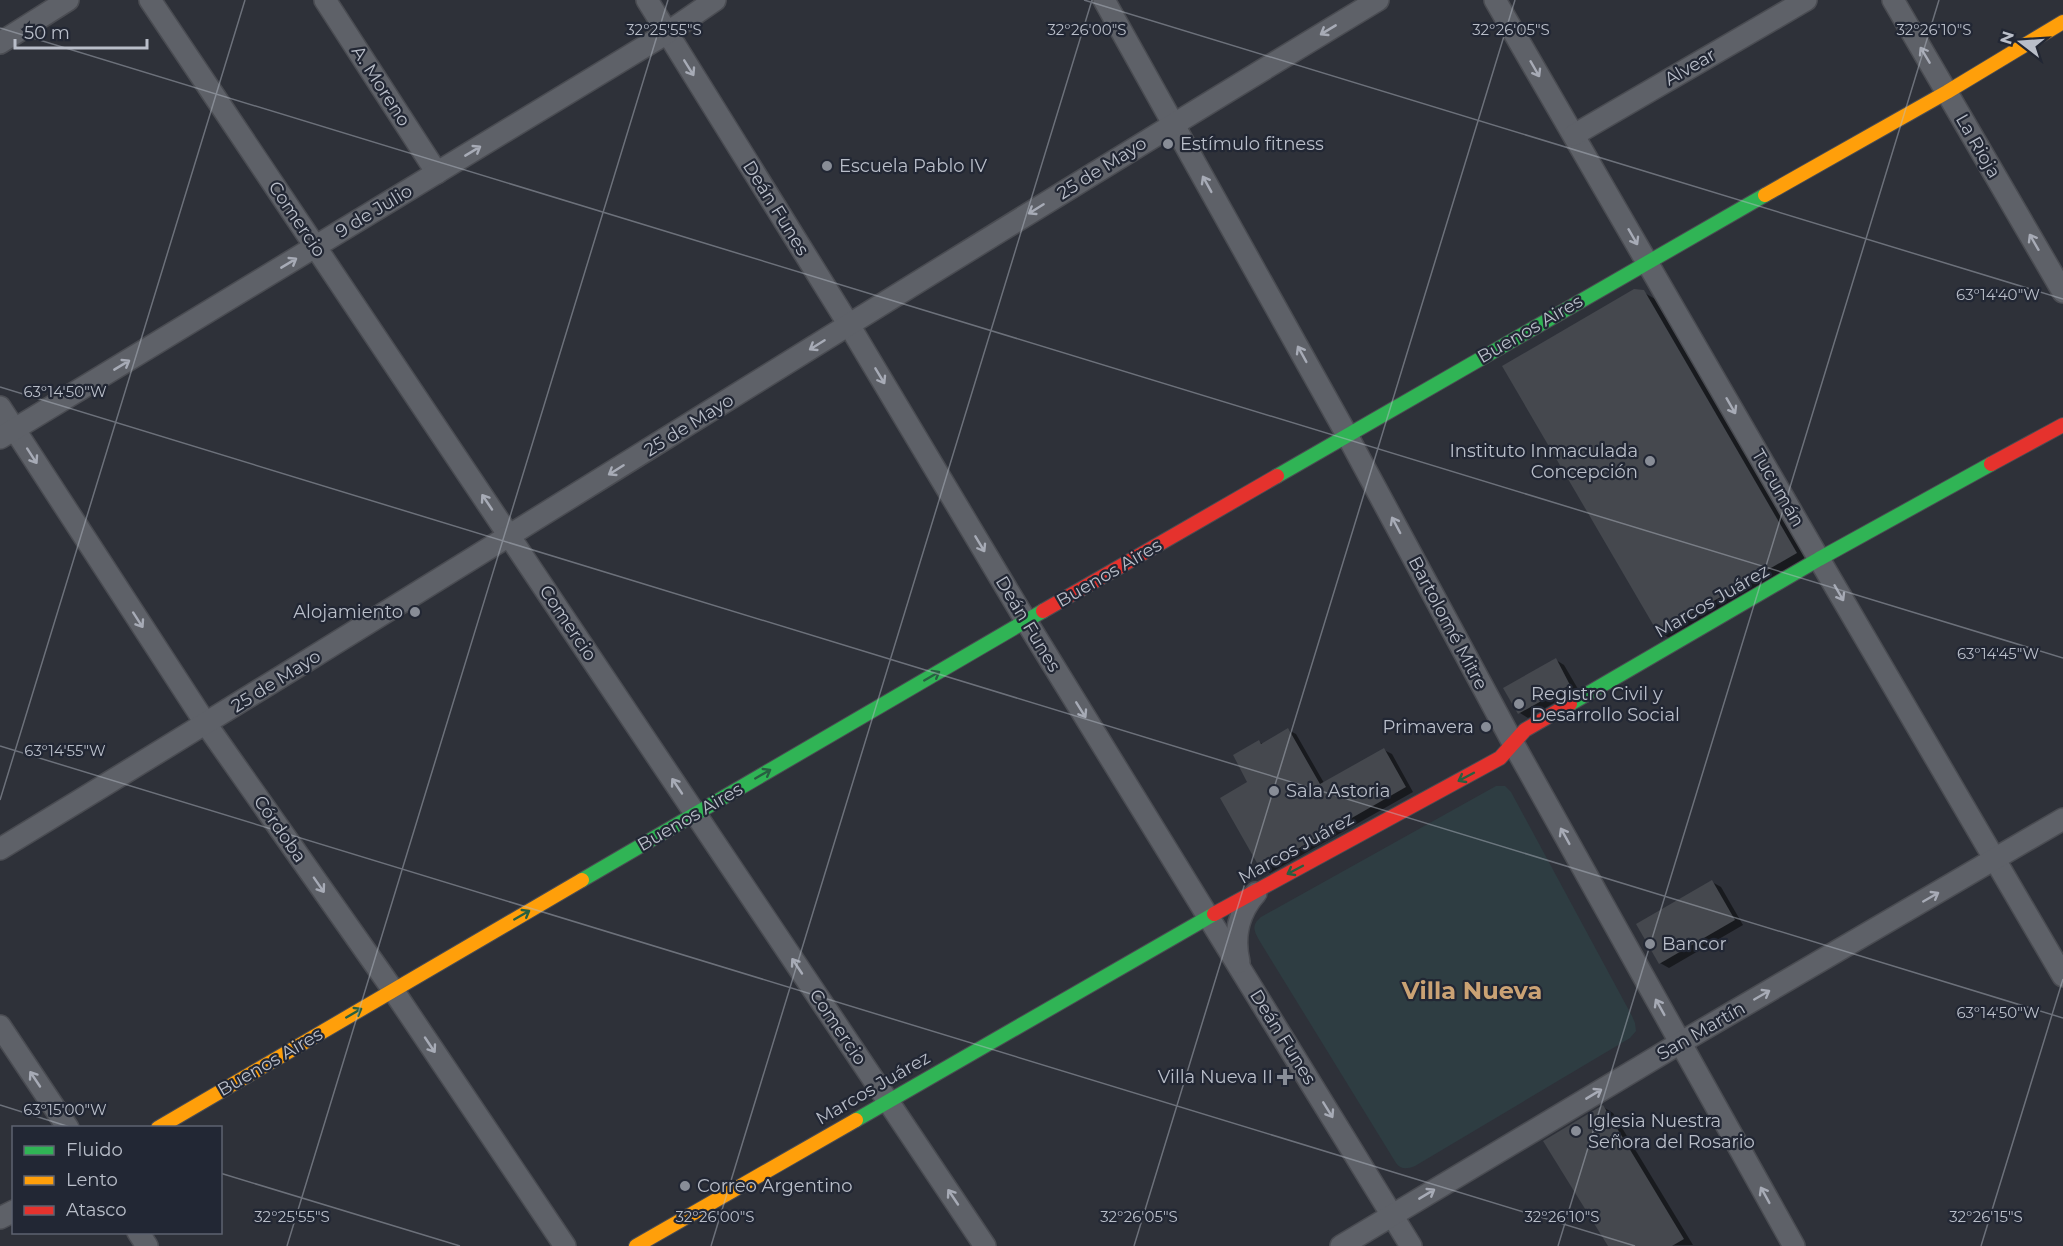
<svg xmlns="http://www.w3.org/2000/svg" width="2063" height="1246" viewBox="0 0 2063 1246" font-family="Montserrat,sans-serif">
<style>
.green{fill:#2e3d42}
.shadow{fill:#0007}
.building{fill:#45484e}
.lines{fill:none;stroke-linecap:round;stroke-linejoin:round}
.street-casing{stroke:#4a4c52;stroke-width:24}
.fast-casing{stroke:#4a4c52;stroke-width:16}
.slow-casing{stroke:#4a4c52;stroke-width:16}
.jam-casing{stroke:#4a4c52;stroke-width:16}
.street{stroke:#5e6168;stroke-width:21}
.fast{stroke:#30b455;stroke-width:14}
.slow{stroke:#ff9f0a;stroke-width:14}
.jam{stroke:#e5322d;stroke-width:14}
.oneway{stroke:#a7abb6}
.oneway2{stroke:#285f41}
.ticks{fill:none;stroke:#b9bec9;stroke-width:1.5;stroke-opacity:0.45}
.poi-dot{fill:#888d97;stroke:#222734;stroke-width:2}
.labels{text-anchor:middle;stroke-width:4.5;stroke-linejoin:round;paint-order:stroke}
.street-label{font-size:18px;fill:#b9bec9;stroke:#222734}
.poi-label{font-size:18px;fill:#b9bec9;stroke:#222734;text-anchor:start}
.district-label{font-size:24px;font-weight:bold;fill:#caa274;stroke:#222734}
.ticks-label{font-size:15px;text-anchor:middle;fill:#b9bec9;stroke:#222734;stroke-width:4.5;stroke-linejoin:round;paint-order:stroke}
</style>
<rect width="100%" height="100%" fill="#2e3139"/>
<path class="green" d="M1496,786H1505L1511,792L1632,1016L1635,1023L1636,1031L1630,1038L1415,1166C1407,1169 1401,1170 1396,1163L1259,940C1253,929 1252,925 1261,917Z"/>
<g class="shadow">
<path d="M1643,292L1655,299L1807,559L1671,639L1659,632L1504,367Z"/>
<path d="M1556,660L1564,665L1578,689L1528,718L1520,713L1505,689Z"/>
<path d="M1288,730L1296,734L1324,783L1384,750L1392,754L1413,792L1270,873L1262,868L1250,782L1259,742L1263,744Z"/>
<path d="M1712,882L1721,887L1743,925L1669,968L1660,963Z"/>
<path d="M1603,1107L1613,1113L1693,1245L1609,1246Z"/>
</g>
<g class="building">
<path d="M1634,289L1644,290L1797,553L1658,633L1502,366Z"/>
<path d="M1556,658L1570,685L1518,714L1503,688Z"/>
<path d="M1288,728L1320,784L1384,748L1406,787L1261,870L1220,798L1247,782L1233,755L1259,740L1261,744Z"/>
<path d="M1712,880L1735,920L1659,964L1636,924Z"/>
<path d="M1603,1105L1684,1239L1672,1246H1608L1543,1141Z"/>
</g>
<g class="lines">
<defs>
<g id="street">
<path d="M150,0L985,1246"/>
<path d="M325,0L437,173"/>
<path d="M647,0L849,325L1026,621L1411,1246"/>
<path d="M1104,0L1347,435L1513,743L1794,1246"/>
<path d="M1495,0L1819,559L2063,976"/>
<path d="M1893,0L2063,292"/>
<path d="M0,43L68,0"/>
<path d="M1574,135L1806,0"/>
<path d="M0,407L206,724L393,990L565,1246"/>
<path d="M0,438L667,33L715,0"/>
<path d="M0,849C461,569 916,279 1378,0"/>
<path d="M1239,962C1233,936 1238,913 1256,893"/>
<path d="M0,1026L68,1128"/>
<path d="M0,1218L14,1211"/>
<path d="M138,1232L147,1246"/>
<path d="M1341,1246L1680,1043L2063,819"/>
</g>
<g id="fast">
<path d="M1277,476L1765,195"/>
<path d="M1570,704L1819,559L1991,464"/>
<path d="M582,880L1043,611"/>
<path d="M856,1120L1214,914"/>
</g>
<g id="slow">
<path d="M1765,195L1947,92L2063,22"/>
<path d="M158,1128L582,880"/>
<path d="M636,1246L856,1120"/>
</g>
<g id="jam">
<path d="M1991,464L2063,425"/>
<path d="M1043,611L1277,476"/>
<path d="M1214,914L1500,758L1525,730L1570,704"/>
</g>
</defs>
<use href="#street" class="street-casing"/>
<use href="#fast" class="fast-casing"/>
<use href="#slow" class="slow-casing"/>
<use href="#jam" class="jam-casing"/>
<use href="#street" class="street"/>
<use href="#fast" class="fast"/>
<use href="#slow" class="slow"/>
<use href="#jam" class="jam"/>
</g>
<defs><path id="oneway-shaft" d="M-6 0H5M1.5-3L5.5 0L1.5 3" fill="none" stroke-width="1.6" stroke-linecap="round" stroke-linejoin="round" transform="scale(1.5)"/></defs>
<g class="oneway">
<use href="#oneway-shaft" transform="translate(1328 30) rotate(149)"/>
<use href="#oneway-shaft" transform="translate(1925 55) rotate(-121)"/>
<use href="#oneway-shaft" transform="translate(689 68) rotate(58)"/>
<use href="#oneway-shaft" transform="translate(1535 69) rotate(60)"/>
<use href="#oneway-shaft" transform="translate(473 151) rotate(-31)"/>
<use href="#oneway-shaft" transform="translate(1207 184) rotate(-119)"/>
<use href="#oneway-shaft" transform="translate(1036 209) rotate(148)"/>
<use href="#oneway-shaft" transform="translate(1633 237) rotate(60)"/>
<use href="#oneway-shaft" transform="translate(2034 242) rotate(-120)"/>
<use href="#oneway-shaft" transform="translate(289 263) rotate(-31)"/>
<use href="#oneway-shaft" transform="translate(817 345) rotate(148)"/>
<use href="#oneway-shaft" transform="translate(1302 354) rotate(-119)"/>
<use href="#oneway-shaft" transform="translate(122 365) rotate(-31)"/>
<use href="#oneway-shaft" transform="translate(880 376) rotate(59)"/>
<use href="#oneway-shaft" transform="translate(1731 406) rotate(60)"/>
<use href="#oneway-shaft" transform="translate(32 456) rotate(57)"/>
<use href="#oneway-shaft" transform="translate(616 470) rotate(148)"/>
<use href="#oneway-shaft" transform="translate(487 502) rotate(-124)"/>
<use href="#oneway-shaft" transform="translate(1396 525) rotate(-118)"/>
<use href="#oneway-shaft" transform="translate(980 544) rotate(59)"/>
<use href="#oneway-shaft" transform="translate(1839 593) rotate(60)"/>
<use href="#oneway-shaft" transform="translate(138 620) rotate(57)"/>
<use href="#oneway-shaft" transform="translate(1081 710) rotate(58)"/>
<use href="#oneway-shaft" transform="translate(677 786) rotate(-124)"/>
<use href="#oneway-shaft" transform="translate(1565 836) rotate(-119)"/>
<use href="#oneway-shaft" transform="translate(319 885) rotate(55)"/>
<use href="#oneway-shaft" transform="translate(1931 897) rotate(-30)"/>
<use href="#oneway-shaft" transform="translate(797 966) rotate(-124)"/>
<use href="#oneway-shaft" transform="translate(1762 995) rotate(-30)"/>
<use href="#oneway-shaft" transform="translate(1660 1007) rotate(-119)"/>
<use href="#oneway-shaft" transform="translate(430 1045) rotate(56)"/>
<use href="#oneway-shaft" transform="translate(35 1079) rotate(-124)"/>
<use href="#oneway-shaft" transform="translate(1594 1094) rotate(-31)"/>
<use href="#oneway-shaft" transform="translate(1328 1110) rotate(58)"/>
<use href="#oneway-shaft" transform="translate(1427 1194) rotate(-31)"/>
<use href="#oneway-shaft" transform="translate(1765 1195) rotate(-119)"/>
<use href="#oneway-shaft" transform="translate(953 1197) rotate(-124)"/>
</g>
<g class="oneway2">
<use href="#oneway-shaft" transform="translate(932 676) rotate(-30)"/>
<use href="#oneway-shaft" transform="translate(763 774) rotate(-30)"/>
<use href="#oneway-shaft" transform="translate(1466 777) rotate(152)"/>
<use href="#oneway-shaft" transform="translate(1295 870) rotate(152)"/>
<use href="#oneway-shaft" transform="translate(522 915) rotate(-30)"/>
<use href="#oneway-shaft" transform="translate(354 1013) rotate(-30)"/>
</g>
<path class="ticks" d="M1084,0L2063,299M0,28L2063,658M0,387L2063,1018M0,746L1635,1246M0,800L245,0M0,1105L73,1128M220,1173L460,1246M287,1246L668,0M711,1246L1092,0M1134,1246L1515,0M1558,1246L1939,0M1981,1246L2063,979"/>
<g class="poi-dot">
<circle cx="1168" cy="144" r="6"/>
<circle cx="827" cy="166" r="6"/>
<circle cx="1650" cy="461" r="6"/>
<circle cx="415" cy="612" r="6"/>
<circle cx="1519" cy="704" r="6"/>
<circle cx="1486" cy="727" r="6"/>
<circle cx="1274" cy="791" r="6"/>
<circle cx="1650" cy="944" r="6"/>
<path d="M1282 1068h6v6h6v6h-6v6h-6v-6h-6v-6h6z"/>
<circle cx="1576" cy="1131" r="6"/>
<circle cx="685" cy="1186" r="6"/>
</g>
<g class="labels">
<g class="street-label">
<text transform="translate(1690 67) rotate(-30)" y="6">Alvear</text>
<text transform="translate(381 86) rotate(57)" y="6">A. Moreno</text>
<text transform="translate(1978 146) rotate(60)" y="6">La Rioja</text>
<text transform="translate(1102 168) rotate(-32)" y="6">25 de Mayo</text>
<text transform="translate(776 208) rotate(58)" y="6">Deán Funes</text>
<text transform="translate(374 211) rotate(-31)" y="6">9 de Julio</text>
<text transform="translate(297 219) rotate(56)" y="6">Comercio</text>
<text transform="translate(1530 329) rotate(-30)" y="6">Buenos Aires</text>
<text transform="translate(689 425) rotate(-32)" y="6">25 de Mayo</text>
<text transform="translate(1778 488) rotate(60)" y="6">Tucumán</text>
<text transform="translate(1109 573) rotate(-30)" y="6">Buenos Aires</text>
<text transform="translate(1712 601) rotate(-30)" y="6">Marcos Juárez</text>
<text transform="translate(568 623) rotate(56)" y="6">Comercio</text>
<text transform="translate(1448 623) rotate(62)" y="6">Bartolomé Mitre</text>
<text transform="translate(1028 624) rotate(59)" y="6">Deán Funes</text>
<text transform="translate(276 681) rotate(-32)" y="6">25 de Mayo</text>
<text transform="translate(690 817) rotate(-30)" y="6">Buenos Aires</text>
<text transform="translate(280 829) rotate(55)" y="6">Córdoba</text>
<text transform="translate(1296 848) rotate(-29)" y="6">Marcos Juárez</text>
<text transform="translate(838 1027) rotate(56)" y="6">Comercio</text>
<text transform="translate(1701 1031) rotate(-30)" y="6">San Martín</text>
<text transform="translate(1283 1037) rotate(58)" y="6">Deán Funes</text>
<text transform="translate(270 1062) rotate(-30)" y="6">Buenos Aires</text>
<text transform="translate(873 1088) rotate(-30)" y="6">Marcos Juárez</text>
</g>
<g class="poi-label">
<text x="1180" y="150">Estímulo fitness</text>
<text x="839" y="172">Escuela Pablo IV</text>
<text x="1638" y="457" text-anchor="end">Instituto Inmaculada<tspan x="1638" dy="21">Concepción</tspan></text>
<text x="403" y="618" text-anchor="end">Alojamiento</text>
<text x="1531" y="700">Registro Civil y<tspan x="1531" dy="21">Desarrollo Social</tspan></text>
<text x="1474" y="733" text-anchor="end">Primavera</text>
<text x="1286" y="797">Sala Astoria</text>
<text x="1662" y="950">Bancor</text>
<text x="1273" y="1083" text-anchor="end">Villa Nueva II</text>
<text x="1588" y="1127">Iglesia Nuestra<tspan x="1588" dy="21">Señora del Rosario</tspan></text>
<text x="697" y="1192">Correo Argentino</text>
</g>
<g class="district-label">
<text x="1472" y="999">Villa Nueva</text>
</g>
</g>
<g class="ticks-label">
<text x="664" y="35">32°25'55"S</text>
<text x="1087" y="35">32°26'00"S</text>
<text x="1511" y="35">32°26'05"S</text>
<text x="1934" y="35">32°26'10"S</text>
<text x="1998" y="300">63°14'40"W</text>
<text x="65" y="397">63°14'50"W</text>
<text x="1998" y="659">63°14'45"W</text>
<text x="65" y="756">63°14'55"W</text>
<text x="1998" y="1018">63°14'50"W</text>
<text x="65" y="1115">63°15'00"W</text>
<text x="292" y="1222">32°25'55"S</text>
<text x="715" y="1222">32°26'00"S</text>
<text x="1139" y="1222">32°26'05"S</text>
<text x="1562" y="1222">32°26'10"S</text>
<text x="1986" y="1222">32°26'15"S</text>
</g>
<rect x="12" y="1126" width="210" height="108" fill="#222734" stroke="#5e6370" stroke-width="1.5"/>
<rect x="24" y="1146" width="30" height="9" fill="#30b455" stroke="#5e6370" stroke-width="1.5"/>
<text x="66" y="1156" font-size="18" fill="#b9bec9">Fluido</text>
<rect x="24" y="1176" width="30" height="9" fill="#ff9f0a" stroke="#5e6370" stroke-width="1.5"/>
<text x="66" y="1186" font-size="18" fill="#b9bec9">Lento</text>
<rect x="24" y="1206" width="30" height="9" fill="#e5322d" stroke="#5e6370" stroke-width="1.5"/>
<text x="66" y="1216" font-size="18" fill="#b9bec9">Atasco</text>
<g transform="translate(2021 42) rotate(287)" stroke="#222734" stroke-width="4.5" paint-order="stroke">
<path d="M0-4.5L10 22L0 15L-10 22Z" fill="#b9bec9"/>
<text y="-9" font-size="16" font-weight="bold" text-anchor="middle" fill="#b9bec9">N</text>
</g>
<path d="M15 39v9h132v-9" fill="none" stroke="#b9bec9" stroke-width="3"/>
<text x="24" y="39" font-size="18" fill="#b9bec9" stroke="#222734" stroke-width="4.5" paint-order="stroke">50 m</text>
</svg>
